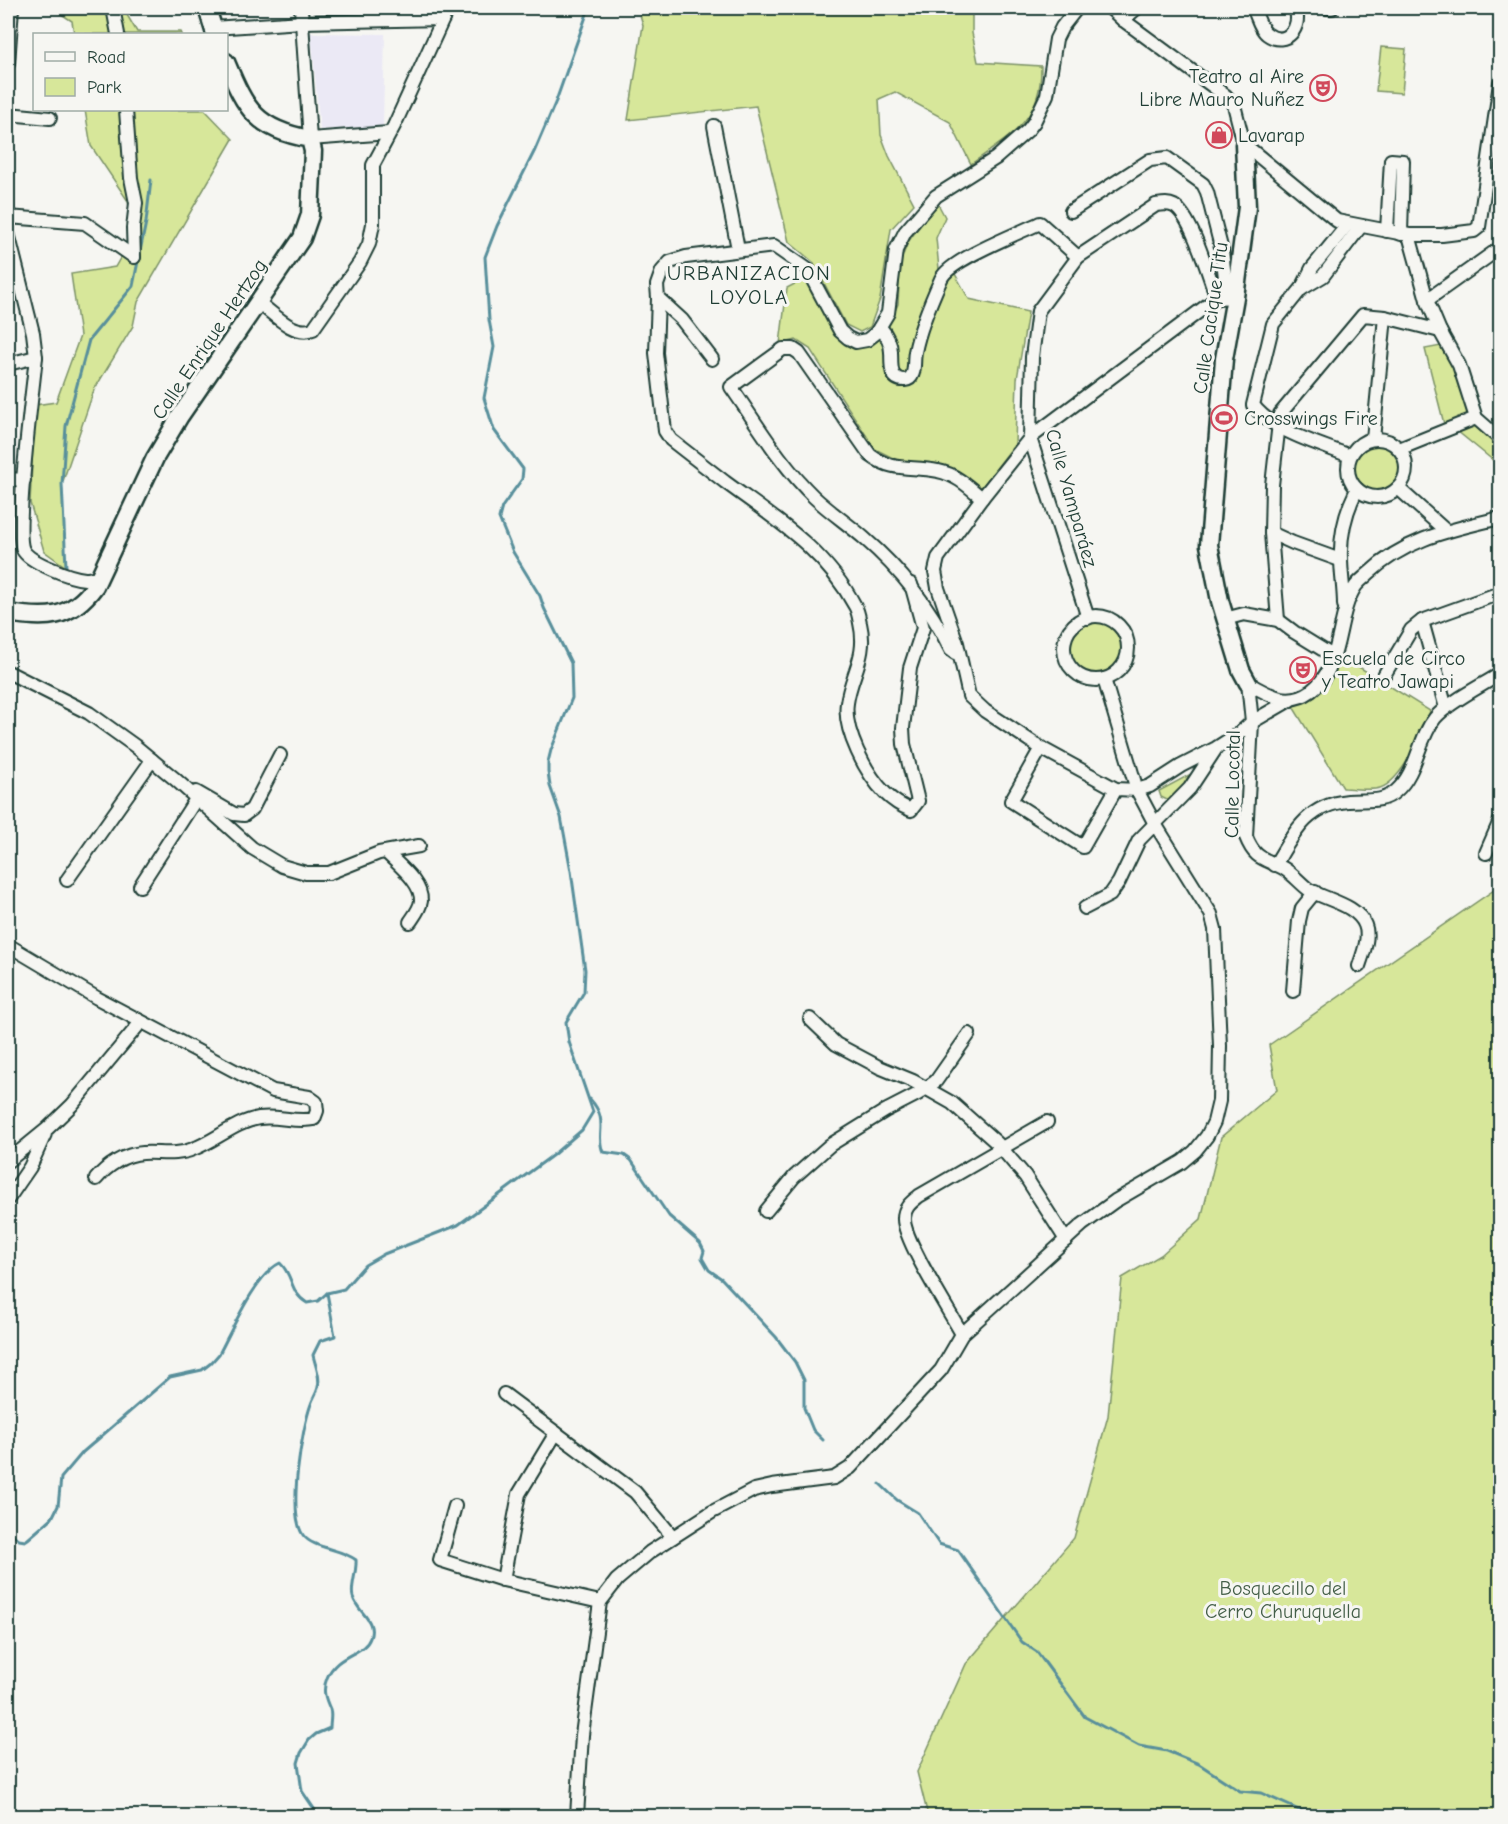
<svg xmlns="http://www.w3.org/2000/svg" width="1508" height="1824" viewBox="0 0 1508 1824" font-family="'Comic Neue',sans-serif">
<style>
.built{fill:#ebe9f5}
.green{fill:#d7e79a;stroke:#7b9267;stroke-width:1.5}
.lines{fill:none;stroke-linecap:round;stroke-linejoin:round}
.stream{stroke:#588f9b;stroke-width:3}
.street-casing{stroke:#1f3d34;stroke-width:16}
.secondary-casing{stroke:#1f3d34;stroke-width:21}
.street{stroke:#f6f6f2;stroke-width:12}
.secondary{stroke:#f6f6f2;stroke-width:16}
.labels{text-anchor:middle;stroke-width:6;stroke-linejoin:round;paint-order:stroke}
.poi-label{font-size:20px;fill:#1f3d34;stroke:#f6f6f2;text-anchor:start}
.street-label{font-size:20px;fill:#1f3d34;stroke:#f6f6f2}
.park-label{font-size:20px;fill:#445f48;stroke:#f6f6f2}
.neighbourhood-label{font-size:21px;letter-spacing:1.5px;fill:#1f3d34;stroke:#f6f6f2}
</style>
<rect width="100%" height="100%" fill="#f6f6f2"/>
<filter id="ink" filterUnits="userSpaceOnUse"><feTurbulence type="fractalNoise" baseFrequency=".0167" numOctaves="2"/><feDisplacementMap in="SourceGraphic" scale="12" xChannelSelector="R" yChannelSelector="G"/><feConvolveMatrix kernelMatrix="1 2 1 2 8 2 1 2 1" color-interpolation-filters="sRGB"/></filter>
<g filter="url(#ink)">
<path class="built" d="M311,33L385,34L383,126L320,130Z"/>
<g class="green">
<path d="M52,8H123L137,32H181L182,34H74L72,21Z"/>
<path d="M638,8H972V33L978,62L1041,66C1042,121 1011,135 971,164L950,122L895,92L879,99L881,135L889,156L914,204L891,229L880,299L870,327L860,332L846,325L813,262L789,242L756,106L628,120L643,25Z"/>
<path d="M1381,47L1406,49L1402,93L1376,91Z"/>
<path d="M85,110H205L233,139L138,302L133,326L94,390L62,484L66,567L44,551L30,503L35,405L56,402L80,336L71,274L115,267L134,234L128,201L91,146Z"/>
<path d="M937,202L945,217L936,238L939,269L955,274L969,299L1028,312L1017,379L1015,444L981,488L949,467L899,461L875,449L810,349L796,340L780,344L787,288L806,278L834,330L867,342L886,331L898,304L900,263L908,242Z"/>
<path d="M1441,346L1452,363L1469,410L1467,416L1444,424L1425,349Z"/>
<path d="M1475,424L1500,445V466L1457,431Z"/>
<circle cx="1378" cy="469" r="25"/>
<circle cx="1096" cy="648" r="26"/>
<path d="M1338,654L1430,711C1424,731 1402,781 1380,788C1370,791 1354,788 1343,788L1292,705C1324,689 1326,688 1338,654Z"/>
<path d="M1189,775L1182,789L1169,801L1161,797L1159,791Z"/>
<path d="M1500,886V1816H928L917,1772L966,1664L1074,1538L1108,1416L1122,1278L1161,1255L1201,1219L1221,1137L1277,1090L1269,1045Z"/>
</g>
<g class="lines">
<g class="stream">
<path d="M66,567L62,484L66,426L89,340L133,286L146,222L151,180"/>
<path d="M590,1099C610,1121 595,1134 603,1152L624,1155L631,1160L669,1216L700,1243L704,1251L702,1258L709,1270L722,1279L776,1337L795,1362L804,1380V1408L813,1430L823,1440"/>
<path d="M880,1484L897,1500L918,1513L939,1544L958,1550L1022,1642L1037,1652L1085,1717L1139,1746L1167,1751L1199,1764L1240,1791L1261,1793L1299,1810L1320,1812"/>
<path d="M8,1530L19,1540L25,1541L28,1539L52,1518L58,1506L61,1478L83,1452L170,1377L202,1370L211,1363L219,1354C232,1330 256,1274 280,1263C294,1276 289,1292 307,1303L318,1301L327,1293L344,1289L365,1265L384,1254L458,1225L553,1155L582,1130L593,1112L569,1042L566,1022L584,992L585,970L571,871L561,817L550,786L548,772V762L551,750L572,698L571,663L544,608L540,596L513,552L499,518L502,507L522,479L523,469L494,430L484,398L494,347L489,320L485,257L497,226L535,150L556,101L589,8"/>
<path d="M319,1816L302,1791L298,1763L301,1753L309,1740L316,1734L330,1728C330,1722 332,1715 330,1709C325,1698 322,1690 327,1678C336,1654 364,1655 370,1638C377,1620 357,1612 353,1597C350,1588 357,1572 356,1560C341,1548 313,1549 303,1535C287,1512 302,1429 311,1404C313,1398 317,1393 318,1387C321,1377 315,1365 313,1355L320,1341L335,1336L327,1293"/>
</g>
<defs>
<g id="street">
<path d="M113,8L118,34"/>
<path d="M301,8L310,139L389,133"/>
<path d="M1110,8L1123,20L1226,96L1234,105L1244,144L1337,221L1409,235H1442L1474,231L1479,227L1500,83"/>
<path d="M1253,8C1257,15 1260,29 1267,34C1286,48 1303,27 1295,8"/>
<path d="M1328,8H1332"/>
<path d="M1123,20L1137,8"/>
<path d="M213,28L302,22L443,19"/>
<path d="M8,64L12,8"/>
<path d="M126,110L131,178L136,203L133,228L134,257"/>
<path d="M8,114L50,118"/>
<path d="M714,126L738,249"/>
<path d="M1071,211L1150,160L1167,158L1203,184L1207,192L1222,251L1227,296"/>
<path d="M8,217L85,223L134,257"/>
<path d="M1348,224L1312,268L1302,288L1273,324L1253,405C1273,432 1320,444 1350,456"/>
<path d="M1387,231L1391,160L1403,161L1401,234"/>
<path d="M8,233L33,333L36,357C33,387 14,532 23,550C29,562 71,578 85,579C89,579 94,578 98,577"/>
<path d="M1409,235L1427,300L1440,331L1459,365L1476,418L1500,439"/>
<path d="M1303,288L1323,276L1361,226"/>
<path d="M1235,297L1217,298L1030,438L982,498L938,558L935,571L938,588L957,643L969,696L985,711L1041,748L1116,789L1137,790L1150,786L1181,766L1216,748L1241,732L1252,722L1290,700"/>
<path d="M658,298L656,353L665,431L671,440C689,454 707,468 725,482C775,519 825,549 855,606C858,611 859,618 860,623C868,657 851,673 847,703C843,730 866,774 885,793C893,801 901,806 911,810L918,801L904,744L903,728L910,668L923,628L911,584"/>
<path d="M1427,300L1500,248"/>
<path d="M259,303C274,314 294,337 313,329L360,262L369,244L373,224V165L394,126L443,19L447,8"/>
<path d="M880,327C886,334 891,343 891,352C892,362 888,381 905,380C917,379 913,361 915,352C919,331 932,299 941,279C949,260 1019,233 1040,223L1078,257"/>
<path d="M712,359L682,320L658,298L657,285L662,271L670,262L686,257L774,246L807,269L840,331L848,338L856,342L867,340L876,333L888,313L896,250L905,232L936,196L996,158L1028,130L1034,122L1047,95L1056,39L1062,27L1077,8"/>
<path d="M8,364L36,357"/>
<path d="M1373,439L1385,317"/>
<circle cx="1377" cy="468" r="29"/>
<path d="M1399,449L1476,418"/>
<path d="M8,479L24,480"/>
<path d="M1398,488L1446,531"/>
<path d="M1271,533L1293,543L1340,560"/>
<path d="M1344,605C1344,589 1341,574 1341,558C1340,534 1346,511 1357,489"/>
<circle cx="1096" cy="648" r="32"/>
<path d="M1088,618L1030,438L1032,357L1038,311L1078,257L1156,205C1163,204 1168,203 1174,206C1192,216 1209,277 1217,298"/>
<path d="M1225,619L1244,614L1278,620L1294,632L1333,656"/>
<path d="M1278,620L1271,533L1272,485L1280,414L1363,315L1385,317L1440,331"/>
<path d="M1422,621L1446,708"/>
<path d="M955,653L951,650C929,605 901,570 864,538C848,524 830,512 814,497C781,465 757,424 731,387L783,349H793L799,353L870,455C894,473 912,465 938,471C955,474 968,486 982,498"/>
<path d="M8,672L89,713L135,746L175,779L252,848L282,866L306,873H329L379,853L419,846"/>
<path d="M1383,677L1411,630L1422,621L1500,593"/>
<path d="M1248,683L1252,722L1246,837C1255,860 1264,858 1283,868C1292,873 1299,882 1308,889C1324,900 1357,904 1365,925C1370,937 1363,954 1359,966"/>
<path d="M1248,683C1268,695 1289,707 1311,691C1344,666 1335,618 1355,587C1358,582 1364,578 1368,574C1406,538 1451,530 1500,518"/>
<path d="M1041,748L1011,801L1083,847L1116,789"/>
<path d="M196,792L234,814L244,815L252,809L280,755"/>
<path d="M386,852C397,864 422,882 421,901C420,909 414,916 410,922"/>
<path d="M1486,853L1500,821"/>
<path d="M1275,865C1294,833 1307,805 1348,801C1366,799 1382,804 1396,791C1417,773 1418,739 1435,718C1447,703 1483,685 1500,674"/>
<path d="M67,880L152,760"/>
<path d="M140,886L196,799"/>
<path d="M1085,908L1110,895L1119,882L1139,840L1190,788L1215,750"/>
<path d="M8,945L97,998L273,1091L309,1097L316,1102L317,1111L314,1119C295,1123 278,1115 259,1118C235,1122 215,1141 193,1149C177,1156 159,1152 143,1153C124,1154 107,1166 96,1179"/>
<path d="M1293,991L1299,921L1302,908L1315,892"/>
<path d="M810,1019L836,1044L879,1067L913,1081L952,1103L997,1143L1025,1176L1066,1240"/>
<path d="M8,1161L46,1130L72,1105L141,1022"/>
<path d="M8,1199L30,1167L45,1134"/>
<path d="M766,1211L794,1177L830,1145L885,1111L918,1094L936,1081L969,1034"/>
<path d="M962,1334C950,1312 902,1238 904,1218C904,1207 912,1202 919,1196L1047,1122"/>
<path d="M504,1394L635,1492L673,1537"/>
<path d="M455,1506L440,1560L503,1580L600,1602"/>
<path d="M503,1580L519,1494L556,1433"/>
<path d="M577,1816L582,1735L600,1602L617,1580L650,1552L712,1512L754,1490L772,1486L834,1478L850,1468L941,1370L962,1334L1082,1225L1115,1201L1182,1162L1195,1151L1207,1136L1214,1122L1219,1101L1220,1046L1215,929L1211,914L1155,824L1137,790L1104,679"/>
</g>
<g id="secondary">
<path d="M207,8L215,34"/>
<path d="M1244,144L1247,207L1235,297L1224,359L1209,545L1220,601L1241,670L1248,683"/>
<path d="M8,613C46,619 70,620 95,586L155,458L180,416L302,238L310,215L313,151L310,139C256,129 246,110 226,62"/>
</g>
</defs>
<use href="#street" class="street-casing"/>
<use href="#secondary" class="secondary-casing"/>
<use href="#street" class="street"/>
<use href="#secondary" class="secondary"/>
</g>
</g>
<defs>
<symbol id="theatre-ring" viewBox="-11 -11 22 22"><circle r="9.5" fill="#f6f6f2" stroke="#d1495b" stroke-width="1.5"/><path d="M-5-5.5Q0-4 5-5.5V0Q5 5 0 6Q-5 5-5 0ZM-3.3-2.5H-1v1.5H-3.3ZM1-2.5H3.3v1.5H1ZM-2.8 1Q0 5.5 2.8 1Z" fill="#d1495b"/></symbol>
<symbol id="shop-ring" viewBox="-11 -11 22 22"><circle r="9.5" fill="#f6f6f2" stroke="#d1495b" stroke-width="1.5"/><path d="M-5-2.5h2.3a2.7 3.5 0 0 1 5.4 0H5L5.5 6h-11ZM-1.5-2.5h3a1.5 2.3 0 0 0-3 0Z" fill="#d1495b"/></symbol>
<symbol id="stadium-ring" viewBox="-11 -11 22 22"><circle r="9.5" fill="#f6f6f2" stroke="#d1495b" stroke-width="1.5"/><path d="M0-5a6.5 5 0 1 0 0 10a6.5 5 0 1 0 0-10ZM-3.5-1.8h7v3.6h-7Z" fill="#d1495b"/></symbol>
</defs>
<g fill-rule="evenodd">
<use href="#theatre-ring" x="1308" y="73" width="30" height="30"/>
<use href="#shop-ring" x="1204" y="120" width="30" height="30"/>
<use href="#stadium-ring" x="1209" y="403" width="30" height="30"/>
<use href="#theatre-ring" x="1288" y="655" width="30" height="30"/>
</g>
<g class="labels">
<g class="poi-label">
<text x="1304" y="83" text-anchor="end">Teatro al Aire<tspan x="1304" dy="23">Libre Mauro Nuñez</tspan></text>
<text x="1238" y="142">Lavarap</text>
<text x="1244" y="425">Crosswings Fire</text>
<text x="1322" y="665">Escuela de Circo<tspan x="1322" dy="23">y Teatro Jawapi</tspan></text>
</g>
<g class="street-label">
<text transform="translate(1210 318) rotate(-82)" y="7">Calle Cacique Titu</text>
<text transform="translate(209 339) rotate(-56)" y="7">Calle Enrique Hertzog</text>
<text transform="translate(1072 498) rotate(74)" y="7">Calle Yamparáez</text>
<text transform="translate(1232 784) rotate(-89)" y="7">Calle Locotal</text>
</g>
<g class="park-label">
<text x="1283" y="1595">Bosquecillo del<tspan x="1283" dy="23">Cerro Churuquella</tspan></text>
</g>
<g class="neighbourhood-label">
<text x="749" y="280">URBANIZACION<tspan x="749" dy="24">LOYOLA</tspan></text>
</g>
</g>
<rect width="1508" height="1824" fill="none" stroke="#f6f6f2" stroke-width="30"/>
<rect x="15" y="15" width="1478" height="1794" fill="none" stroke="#1f3d34" stroke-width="2" filter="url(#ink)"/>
<rect x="33" y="33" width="195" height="78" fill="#f6f6f2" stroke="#a0aca6" stroke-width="1.5"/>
<rect x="45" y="52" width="30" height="9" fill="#f6f6f2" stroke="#a0aca6" stroke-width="1.5"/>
<text x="87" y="63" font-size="18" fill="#1f3d34">Road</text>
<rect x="45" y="78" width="30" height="18" fill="#d7e79a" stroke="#a0aca6" stroke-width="1.5"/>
<text x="87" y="93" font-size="18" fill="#1f3d34">Park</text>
</svg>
